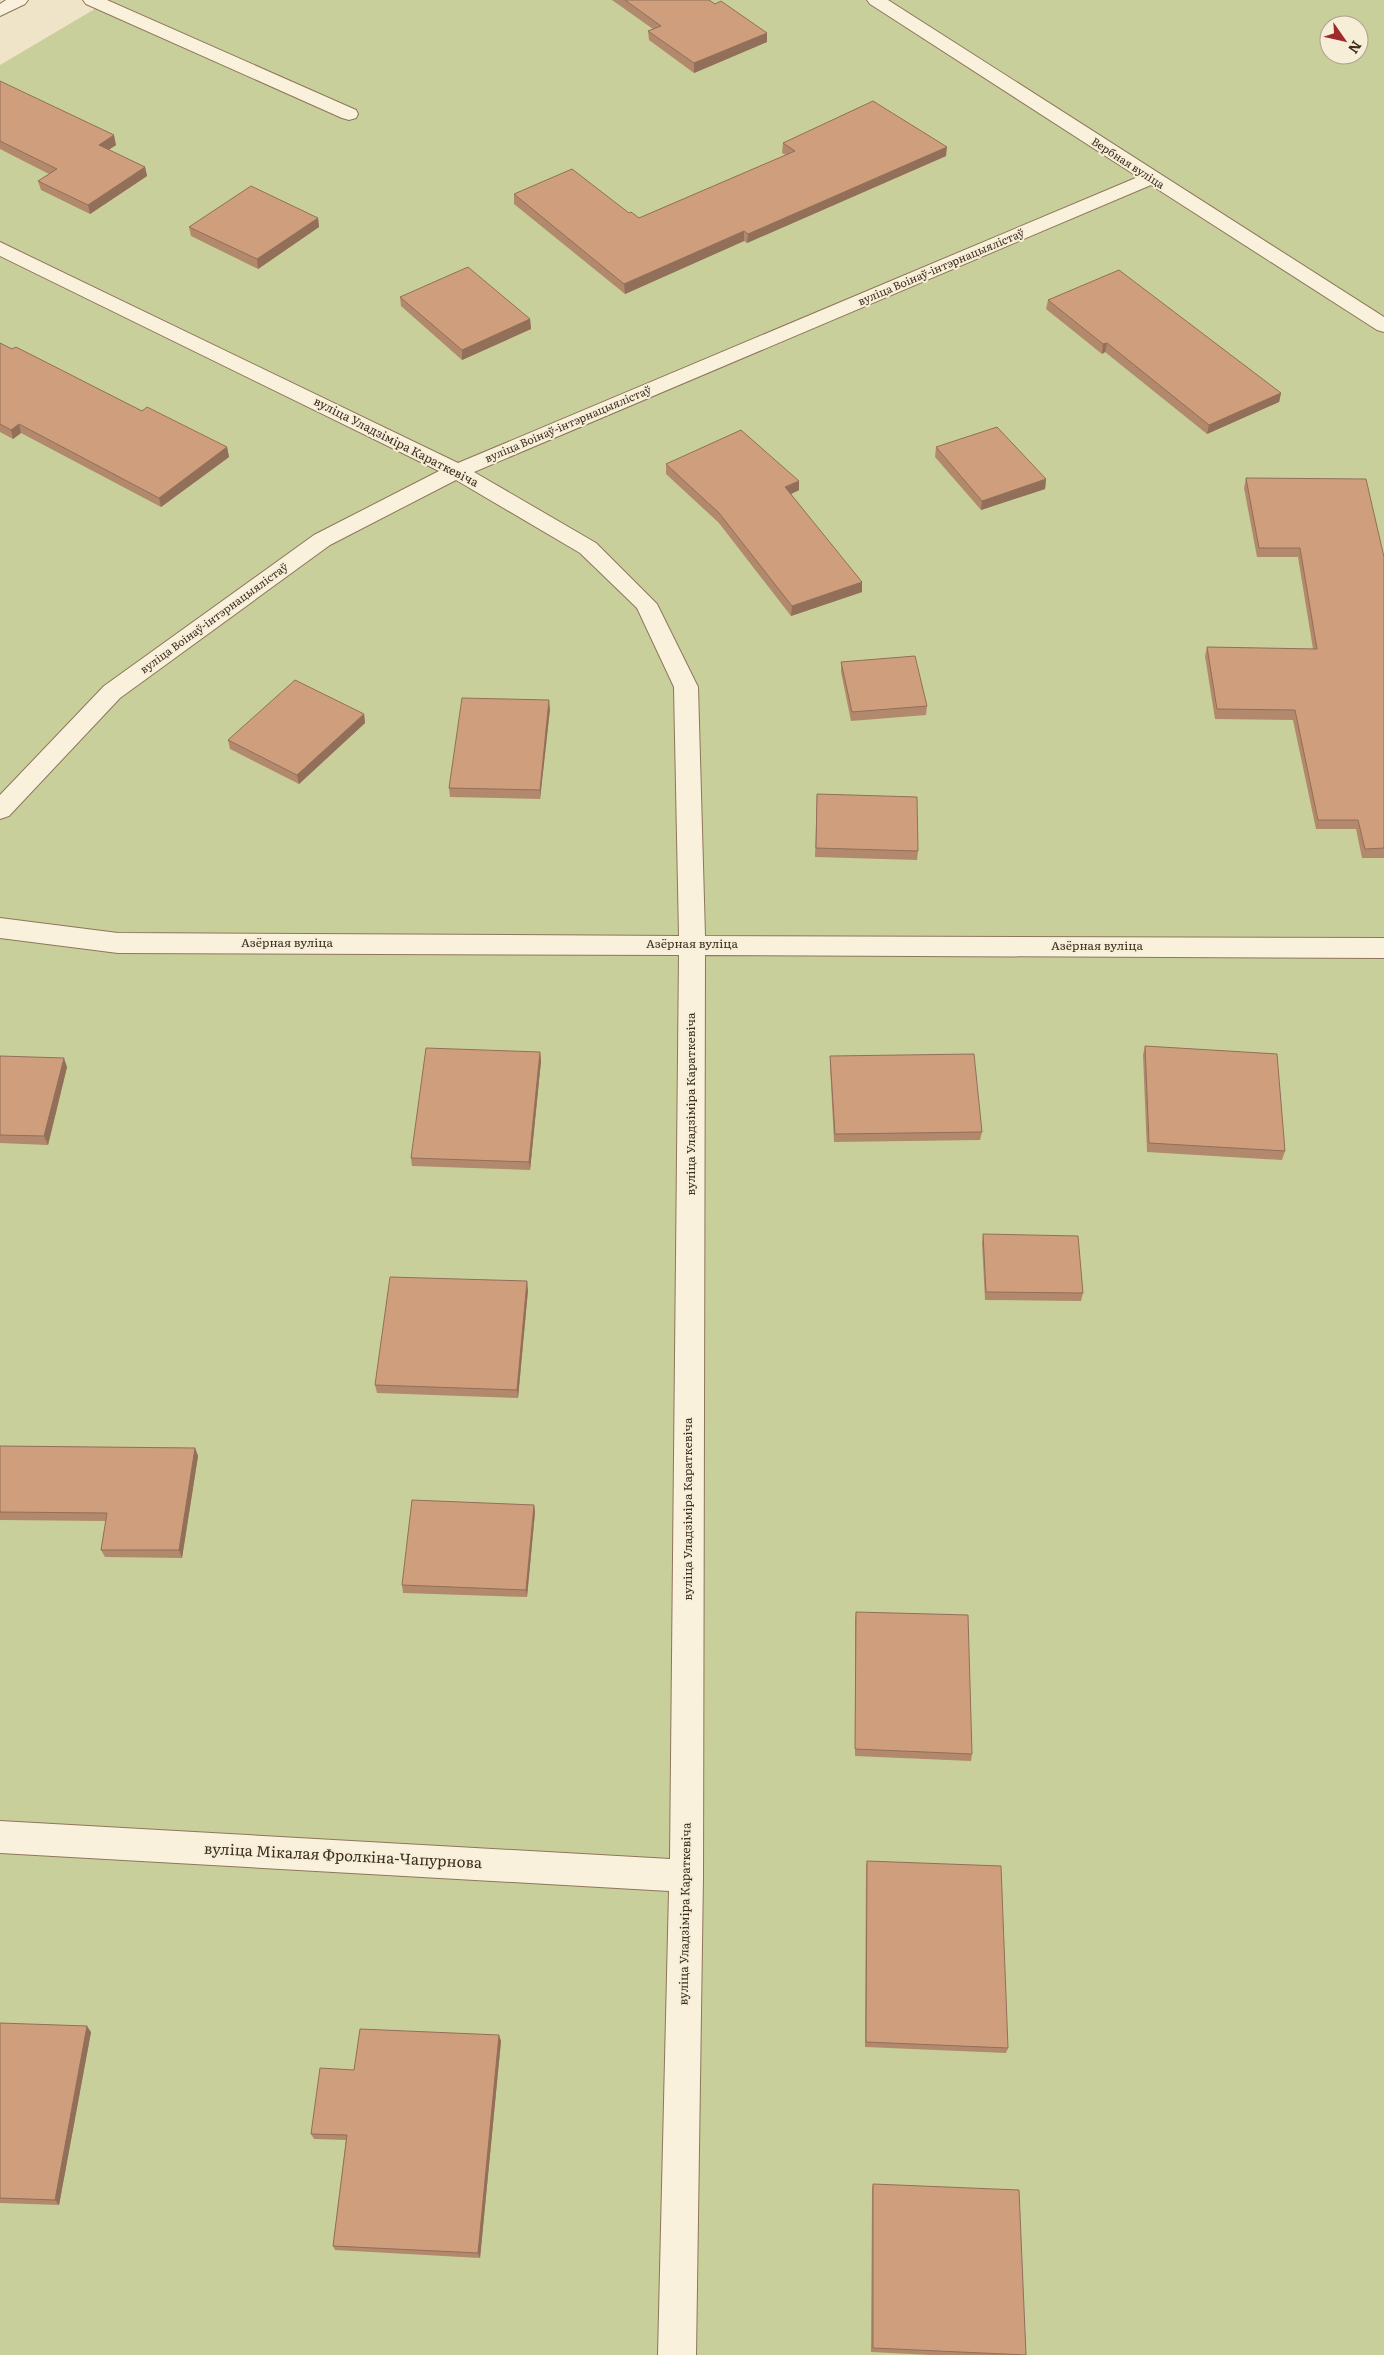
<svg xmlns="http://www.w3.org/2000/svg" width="1384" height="2355" viewBox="0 0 1384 2355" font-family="Literata,serif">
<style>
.green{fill:#c9cf9b;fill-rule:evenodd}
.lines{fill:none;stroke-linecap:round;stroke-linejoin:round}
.minor-casing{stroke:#8d765c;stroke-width:2}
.minor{fill:#faf1dc;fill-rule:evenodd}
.wall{fill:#b2896c}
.shaded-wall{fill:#916f58}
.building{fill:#cf9f7d;stroke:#916f58}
.labels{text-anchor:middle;stroke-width:4;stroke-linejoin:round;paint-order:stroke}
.far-street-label{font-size:11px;fill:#3d2e20;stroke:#f7eed8}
.street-label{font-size:12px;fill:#3d2e20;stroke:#f7eed8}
.near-street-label{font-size:15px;fill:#3d2e20;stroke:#f7eed8}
</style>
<rect width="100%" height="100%" fill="#f0e4c8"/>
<path class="green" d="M110,0H1384V2355H0V65ZM1329,25H1359V55H1329Z"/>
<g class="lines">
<defs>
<g id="minor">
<path d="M6,0H28L25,4L0,16V4Z"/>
<path d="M83,0H107L356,110L358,114L356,118L349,120L342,118L86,4Z"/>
<path d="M867,0H888L1384,317V332L1377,330L1151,185L474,472L596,543L657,604L698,687L705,936L1384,938V958L705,955L703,1876L696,2355H658L669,1891L0,1853V1821L670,1859L679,955L118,953L0,938V918L118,933L679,936L674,687L637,608L580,553L456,480L330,545L120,698L9,816L0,819V795L104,686L314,535L439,471L0,256V242L458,463L1138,177L870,4Z"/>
</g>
</defs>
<use href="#minor" class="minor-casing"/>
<use href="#minor" class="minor"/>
</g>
<g class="wall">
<path d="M612,0H709L767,42L694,73L649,40L648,31L653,29Z"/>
<path d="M0,81L116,145L108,150L145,167L147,176L90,214L41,190L38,181L49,174L0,149Z"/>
<path d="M783,143L946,156L747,243L744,241L625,294L514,204V194L629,213L639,218L786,155L782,153Z"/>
<path d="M318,218L319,227L258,269L191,236L189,227Z"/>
<path d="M400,297L530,319L531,329L462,360L401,306Z"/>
<path d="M1048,300L1281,393L1279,402L1207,434L1105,352L1102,354L1046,309Z"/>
<path d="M0,343L142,411L227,447L229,457L161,507L21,433L13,439L0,432Z"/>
<path d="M936,447L1046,479L1045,489L981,510L935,457Z"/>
<path d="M666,464L799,490L791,494L862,592L791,616L719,523L666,474Z"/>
<path d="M1246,478L1384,557V858H1362L1356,829H1316L1293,720L1215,719L1205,656L1207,647L1313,649L1298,557H1257L1244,488Z"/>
<path d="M841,662L927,706L926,715L851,721L841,672Z"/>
<path d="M550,709L540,799L450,797L449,788Z"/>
<path d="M364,714L365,723L299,784L230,749L228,740Z"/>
<path d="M817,794L918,851L917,860L815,857Z"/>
<path d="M1145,1046L1285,1151L1282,1160L1147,1152L1143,1055Z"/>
<path d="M540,1052L541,1061L530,1170L412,1166L411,1158Z"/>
<path d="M0,1056L67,1067L48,1145L0,1143Z"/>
<path d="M830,1056L982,1132L980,1140L834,1142L830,1065Z"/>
<path d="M983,1234L1083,1293L1081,1301L985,1300L982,1243Z"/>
<path d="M528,1290L518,1398L377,1393L375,1385Z"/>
<path d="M0,1446L195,1448L198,1456L182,1558L105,1557L101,1550L106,1521L0,1520Z"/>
<path d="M534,1505L535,1512L527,1597L403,1593L402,1585Z"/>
<path d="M856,1612L972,1754L971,1761L855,1756V1619Z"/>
<path d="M867,1861L1008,2048L1006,2053L865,2047L866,1867Z"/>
<path d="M0,2023L91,2032L59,2205L0,2203Z"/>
<path d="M501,2041L480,2258L335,2250L333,2246L346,2140L314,2139L311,2134L354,2070Z"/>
<path d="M873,2184L1026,2355H931L871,2352L872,2189Z"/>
</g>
<g class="shaded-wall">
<path d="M767,33V42L694,73V63Z"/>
<path d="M114,135L116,145L101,155L99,145Z"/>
<path d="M947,147L946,156L747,243L748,234Z"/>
<path d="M145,167L147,176L90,214L88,205Z"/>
<path d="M318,218L319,227L258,269L257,259Z"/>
<path d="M744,231V241L625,294L624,284Z"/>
<path d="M530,319L531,329L462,360V350Z"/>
<path d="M1107,343L1105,352L1102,354L1103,344Z"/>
<path d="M1281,393L1279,402L1207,434L1209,425Z"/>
<path d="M19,424L21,433L13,439L11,430Z"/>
<path d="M227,447L229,457L161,507L159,498Z"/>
<path d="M1046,479L1045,489L981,510L982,501Z"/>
<path d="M799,481V490L785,497V487Z"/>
<path d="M862,582V592L791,616L792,606Z"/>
<path d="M549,700L550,709L540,799V790Z"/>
<path d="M364,714L365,723L299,784L297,775Z"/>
<path d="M540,1052L541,1061L530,1170L529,1162Z"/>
<path d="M64,1058L67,1067L48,1145L44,1136Z"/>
<path d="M527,1281L528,1290L518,1398L517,1390Z"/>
<path d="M195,1448L198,1456L182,1558L179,1550Z"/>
<path d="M534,1505L535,1512L527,1597L526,1590Z"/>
<path d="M87,2026L91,2032L59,2205L55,2200Z"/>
<path d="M499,2035L501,2041L480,2258L478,2253Z"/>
</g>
<g class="building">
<path d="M625,0H709L715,4L721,1L767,33L694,63L648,31L661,26Z"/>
<path d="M0,81L114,135L99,145L145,167L88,205L38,181L57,169L0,141Z"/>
<path d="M873,101L947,147L748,234L744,231L624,284L514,194L572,169L629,213L631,212L639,218L795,151L783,143Z"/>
<path d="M251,186L318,218L257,259L189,227Z"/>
<path d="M468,267L530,319L462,350L400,297Z"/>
<path d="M1119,270L1281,393L1209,425L1107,343L1103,344L1048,300Z"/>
<path d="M0,343L12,349L16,347L142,411L147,407L227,447L159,498L19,424L11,430L0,424Z"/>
<path d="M997,427L1046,479L982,501L936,447Z"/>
<path d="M741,430L799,481L785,487L862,582L792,606L719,513L666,464Z"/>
<path d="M1246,478L1366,479L1384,557V848L1365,849L1358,820H1318L1295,710L1217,709L1207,647L1317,649L1300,548H1259Z"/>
<path d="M915,656L927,706L852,712L841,662Z"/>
<path d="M295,680L364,714L297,775L228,740Z"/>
<path d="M462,698L549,700L540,790L449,788Z"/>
<path d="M817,794L917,797L918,851L816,848Z"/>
<path d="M1145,1046L1277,1054L1285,1151L1149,1143Z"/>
<path d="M426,1048L540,1052L529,1162L411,1158Z"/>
<path d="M974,1054L982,1132L835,1134L830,1056Z"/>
<path d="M0,1056L64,1058L44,1136L0,1135Z"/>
<path d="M983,1234L1078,1236L1083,1293L986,1292Z"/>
<path d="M390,1277L527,1281L517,1390L375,1385Z"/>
<path d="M0,1446L195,1448L179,1550H101L107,1513L0,1512Z"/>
<path d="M412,1500L534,1505L526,1590L402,1585Z"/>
<path d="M856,1612L968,1615L972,1754L855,1749Z"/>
<path d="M867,1861L1001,1866L1008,2048L866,2042Z"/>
<path d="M0,2023L87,2026L55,2200L0,2198Z"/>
<path d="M360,2029L499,2035L478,2253L333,2246L347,2135L311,2134L320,2068L354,2070Z"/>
<path d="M873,2184L1019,2190L1026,2355L873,2348Z"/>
</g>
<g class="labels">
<g class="far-street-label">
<text transform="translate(1128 163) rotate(33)" y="4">Вербная вуліца</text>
<text transform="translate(941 267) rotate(-23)" y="4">вуліца Воінаў-інтэрнацыялістаў</text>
<text transform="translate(568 424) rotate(-23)" y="4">вуліца Воінаў-інтэрнацыялістаў</text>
<text transform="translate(214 618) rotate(-36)" y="4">вуліца Воінаў-інтэрнацыялістаў</text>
</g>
<g class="street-label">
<text transform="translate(396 442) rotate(27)" y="4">вуліца Уладзіміра Караткевіча</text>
<text x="287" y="947">Азёрная вуліца</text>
<text x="692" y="948">Азёрная вуліца</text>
<text x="1097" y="950">Азёрная вуліца</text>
<text transform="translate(691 1104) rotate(-90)" y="4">вуліца Уладзіміра Караткевіча</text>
<text transform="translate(688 1509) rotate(-90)" y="4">вуліца Уладзіміра Караткевіча</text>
<text transform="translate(685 1914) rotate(-89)" y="4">вуліца Уладзіміра Караткевіча</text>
</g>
<g class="near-street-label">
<text transform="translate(343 1856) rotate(3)" y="5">вуліца Мікалая Фролкіна-Чапурнова</text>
</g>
</g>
<g transform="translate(1344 40) rotate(124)"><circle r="24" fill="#f7eed8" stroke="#ada18e"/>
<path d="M0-4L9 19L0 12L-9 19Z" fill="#9e2a2b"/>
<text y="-8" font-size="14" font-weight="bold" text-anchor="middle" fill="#3d2e20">N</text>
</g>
</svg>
